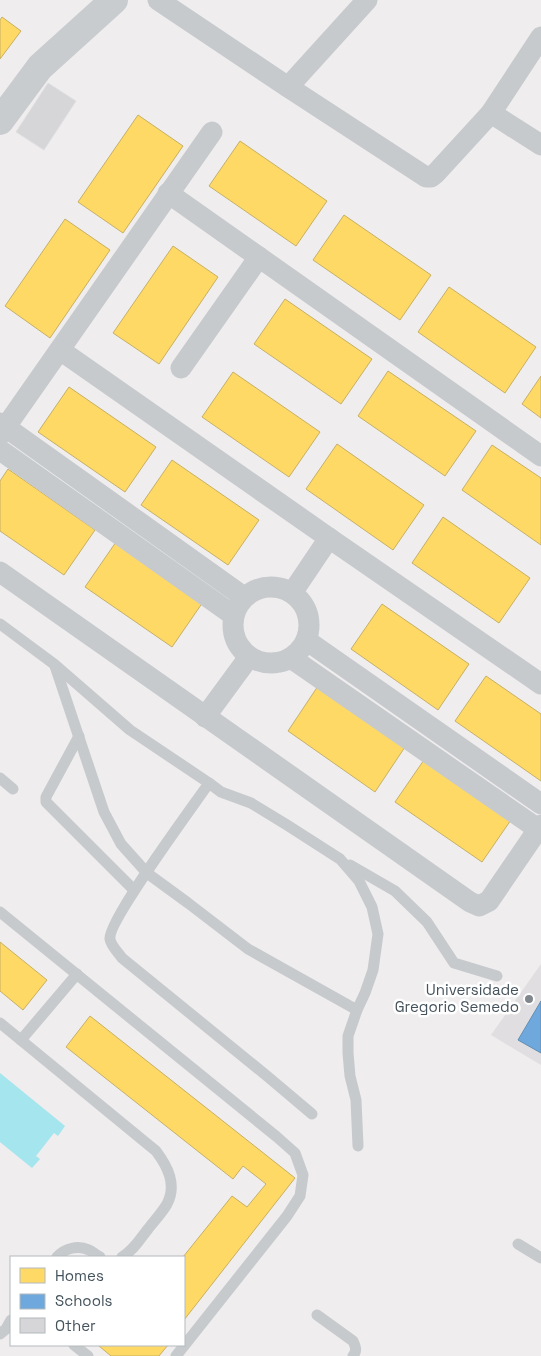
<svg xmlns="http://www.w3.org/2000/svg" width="541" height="1356" viewBox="0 0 541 1356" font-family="'Space Grotesk',sans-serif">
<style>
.education{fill:#e0dee0}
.water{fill:#a4e5ee}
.homes{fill:#ffd966;stroke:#c7b063}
.schools{fill:#6fa8dc;stroke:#628eb5}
.building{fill:#d6d6d8;stroke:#e0dfe1}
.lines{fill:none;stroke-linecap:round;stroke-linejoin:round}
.service{stroke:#c7cacd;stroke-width:11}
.minor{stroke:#c7cacd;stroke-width:21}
.secondary{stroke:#c9cccf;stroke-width:28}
.poi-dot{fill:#80888e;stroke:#fff;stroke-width:2}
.labels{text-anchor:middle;stroke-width:5;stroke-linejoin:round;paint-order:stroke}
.poi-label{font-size:15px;fill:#44525b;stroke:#fff;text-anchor:end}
</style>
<rect width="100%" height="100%" fill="#efedee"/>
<path class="education" d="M541,964V1065L491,1035Z"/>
<path class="water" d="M0,1073L65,1126L58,1136L54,1133L36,1156L40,1159L32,1168L0,1142Z"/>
<g class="homes">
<path d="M2,17L21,31L0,59V20Z"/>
<path d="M138,115L183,146L123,233L78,202Z"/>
<path d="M240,141L327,201L296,246L209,186Z"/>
<path d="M344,215L431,275L400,320L313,260Z"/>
<path d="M65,219L110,250L50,338L5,306Z"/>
<path d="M173,246L218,277L159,364L113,333Z"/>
<path d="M449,287L536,347L505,393L418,332Z"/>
<path d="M285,299L372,359L341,404L254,344Z"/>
<path d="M388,371L476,431L445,476L358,416Z"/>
<path d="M233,372L320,432L289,477L202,417Z"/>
<path d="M541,376V418L522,404Z"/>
<path d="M69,387L156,447L125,492L38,432Z"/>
<path d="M337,444L424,505L393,550L306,489Z"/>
<path d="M492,445L541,478V545L462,490Z"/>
<path d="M172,460L259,520L228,565L141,505Z"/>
<path d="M8,469L95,530L64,575L0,531V481Z"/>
<path d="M443,517L530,578L499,623L412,563Z"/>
<path d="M116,542L203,602L172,647L85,587Z"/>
<path d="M382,604L469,664L438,710L351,649Z"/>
<path d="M486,676L541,714V781L455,721Z"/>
<path d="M318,686L405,747L375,792L288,731Z"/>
<path d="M426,757L513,817L482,862L395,802Z"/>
<path d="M0,942L47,980L23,1010L0,991Z"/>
<path d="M90,1016L295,1178L184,1320L183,1257L232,1196L247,1207L266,1184L243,1166L233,1179L66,1047Z"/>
<path d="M100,1345H168L159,1356H111L99,1346Z"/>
</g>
<path class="schools" d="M541,1001V1053L518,1040Z"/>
<path class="building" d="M48,83L76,101L44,150L16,132Z"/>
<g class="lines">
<g class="service">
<path d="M0,624L54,664L130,730L209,783L221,792L251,803L287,825L340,859L359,881L372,907L378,934L373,970L365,993L357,1010L348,1036V1053L350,1076L356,1100L358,1146"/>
<path d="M55,666L104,812L121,844L147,873L188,903L248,949L357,1010"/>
<path d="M79,736L46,797V802L134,890"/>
<path d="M0,778L13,789"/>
<path d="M209,783C194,805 107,922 110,939C111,946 118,952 122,958L267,1076L312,1114"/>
<path d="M350,865L395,891L427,922L454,963L497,976"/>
<path d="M0,912L277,1137L295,1153L303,1175L300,1196L287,1216L176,1356"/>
<path d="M0,1023L156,1151C168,1167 177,1185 167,1204C162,1213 154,1221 148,1229C140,1239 133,1251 122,1257"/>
<path d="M21,1040L77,974"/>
<path d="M518,1244L541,1258"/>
<path d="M57,1257C65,1248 78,1245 89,1250C92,1251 96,1255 100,1257"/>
<path d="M317,1315L353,1341C356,1347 357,1351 353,1356"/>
<path d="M0,1334L6,1329L11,1320"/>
<path d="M74,1345L88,1356"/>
</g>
<g class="minor">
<path d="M158,0L288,87L426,177H431L436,173L491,113L541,37"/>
<path d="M288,87L367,0"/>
<path d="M491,113L541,145"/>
<path d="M168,193L541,456"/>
<path d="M60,350L329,538L541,684"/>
<path d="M181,368L259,257"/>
<path d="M0,423L244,597"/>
<path d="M0,435L212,132"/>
<path d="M0,450L233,615"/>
<path d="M0,572L470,902L479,906L489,901L541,825"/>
<circle cx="271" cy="625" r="38"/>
<path d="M292,593L329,538"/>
<path d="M306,640L541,804"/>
<path d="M291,658L538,829"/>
<path d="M205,717L249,657"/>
</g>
<path class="secondary" d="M0,121L40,67L114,0"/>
</g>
<circle class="poi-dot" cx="529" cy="999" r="5"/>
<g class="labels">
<g class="poi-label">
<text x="519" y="995">Universidade<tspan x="519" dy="17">Gregorio Semedo</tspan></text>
</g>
</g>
<rect x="10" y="1256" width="175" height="90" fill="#ffffff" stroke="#b4babd"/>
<rect x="20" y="1268" width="25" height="15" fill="#ffd966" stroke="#b4babd"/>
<text x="55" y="1281" font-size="15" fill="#44525b">Homes</text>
<rect x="20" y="1294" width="25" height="15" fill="#6fa8dc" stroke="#b4babd"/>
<text x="55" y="1306" font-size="15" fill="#44525b">Schools</text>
<rect x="20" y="1318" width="25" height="15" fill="#d6d6d8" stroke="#b4babd"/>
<text x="55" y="1331" font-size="15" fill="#44525b">Other</text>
</svg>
